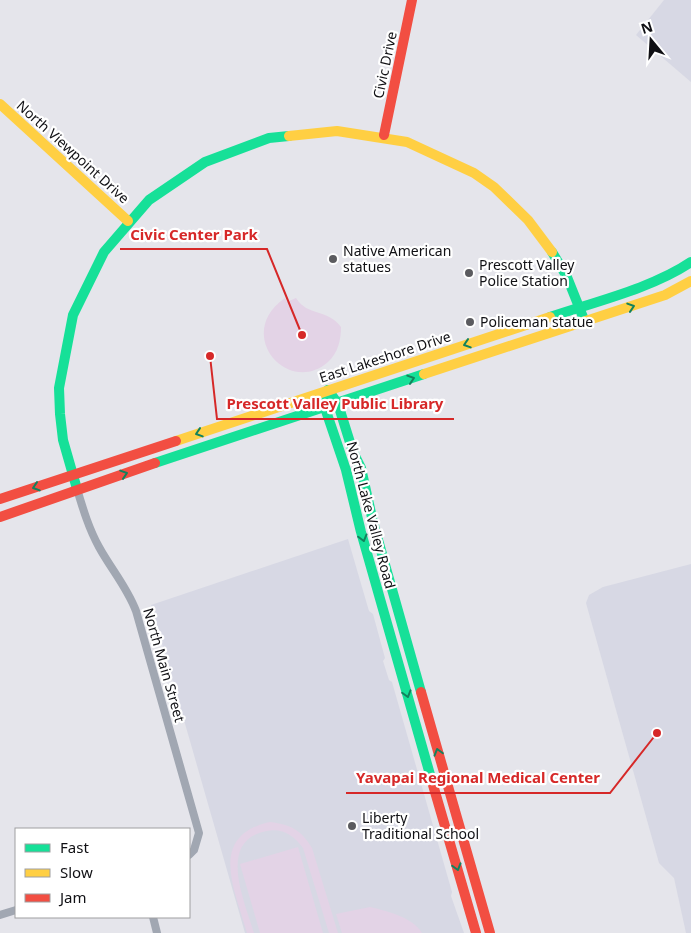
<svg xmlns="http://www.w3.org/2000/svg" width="691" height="933" viewBox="0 0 691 933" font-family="'Noto Sans',sans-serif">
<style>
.built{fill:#d7d8e4}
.green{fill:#e3d3e6}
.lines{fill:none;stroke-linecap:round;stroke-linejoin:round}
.street{stroke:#a1a7b2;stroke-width:8}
.fast{stroke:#16e098;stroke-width:10}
.slow{stroke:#ffcf43;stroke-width:10}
.jam{stroke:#f24e42;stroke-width:10}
.oneway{stroke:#13825d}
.poi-dot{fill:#5b5b5f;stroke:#fff;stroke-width:2}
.labels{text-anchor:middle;stroke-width:4.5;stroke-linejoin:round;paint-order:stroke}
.street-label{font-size:14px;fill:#101014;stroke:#fff}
.poi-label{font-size:14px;fill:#101014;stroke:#fff;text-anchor:start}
.leader{fill:none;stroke:#d62828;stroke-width:2}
.callout-dot{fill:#d62828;stroke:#fff;stroke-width:2}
.callout-label{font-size:15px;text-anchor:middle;font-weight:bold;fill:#d62828;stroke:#fff;stroke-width:4.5;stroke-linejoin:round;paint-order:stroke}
</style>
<rect width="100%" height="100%" fill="#e5e5eb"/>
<g class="built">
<path d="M664,0H691V82L636,35Z"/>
<path d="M348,539L364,594L369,611L373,614L385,658L383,661L389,680L392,682L452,892L451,896L464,933H245L151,605Z"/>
<path d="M691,564V933H686L674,878L659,863L586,603L589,595L603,587Z"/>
</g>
<g class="green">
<path d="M285,298L287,302L296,298C308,317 327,308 341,327C341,340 338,353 328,362C288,397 233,334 285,298Z"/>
<path d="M270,822C292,825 301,830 312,848L338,933H329L303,848C294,836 283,828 267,831C216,840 245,902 254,933H247C235,890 207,836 270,822Z"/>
<path d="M298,847L323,933H260L240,864Z"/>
<path d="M370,907C386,911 413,917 422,933H342L336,914Z"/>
</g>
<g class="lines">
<g class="street">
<path d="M77,489C83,509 89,529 99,547C111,569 127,587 136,611L199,833L194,850L189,855"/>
<path d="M0,915L16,910"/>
<path d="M153,917L157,933"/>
</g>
<g class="fast">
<path d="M552,252L567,277L585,322"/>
<path d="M550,317C594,302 653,288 691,262"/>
<path d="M328,390L338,404L353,452L361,468L373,522L421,692"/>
<path d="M328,390L325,408L346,470L361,532L431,778"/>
<path d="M155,463L424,374"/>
<path d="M77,489L63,440L60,414L59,388L73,315L104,252L149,200L205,162L269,138L289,136"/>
</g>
<g class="slow">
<path d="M0,104L128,221"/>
<path d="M289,136L337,131L407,142L474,173L494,187L528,220L552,252"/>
<path d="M424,374L665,295L691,281"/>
<path d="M176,441L550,317"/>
</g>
<g class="jam">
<path d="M384,135L412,0"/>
<path d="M0,499L176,441"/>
<path d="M0,517L155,463"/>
<path d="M421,692L490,933"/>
<path d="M431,778L476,933"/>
</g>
</g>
<defs><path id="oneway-chevron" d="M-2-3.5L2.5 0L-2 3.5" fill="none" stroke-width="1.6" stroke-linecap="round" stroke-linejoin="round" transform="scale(1.25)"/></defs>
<g class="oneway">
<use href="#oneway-chevron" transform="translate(631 307) rotate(-18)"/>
<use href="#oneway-chevron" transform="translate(467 344) rotate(162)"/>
<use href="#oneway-chevron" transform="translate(411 379) rotate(-18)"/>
<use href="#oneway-chevron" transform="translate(199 433) rotate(162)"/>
<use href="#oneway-chevron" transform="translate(124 474) rotate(-18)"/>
<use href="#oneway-chevron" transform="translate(36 487) rotate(162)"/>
<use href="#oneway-chevron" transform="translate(363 538) rotate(75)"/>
<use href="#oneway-chevron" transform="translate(407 694) rotate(74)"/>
<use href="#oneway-chevron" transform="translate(438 752) rotate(-106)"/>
<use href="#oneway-chevron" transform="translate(457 867) rotate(74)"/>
</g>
<g class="poi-dot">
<circle cx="333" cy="259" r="5"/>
<circle cx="469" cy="273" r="5"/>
<circle cx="470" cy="322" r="5"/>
<circle cx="352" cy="826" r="5"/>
</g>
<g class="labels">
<g class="street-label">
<text transform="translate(385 65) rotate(-78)" y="5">Civic Drive</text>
<text transform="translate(73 152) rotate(42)" y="5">North Viewpoint Drive</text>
<text transform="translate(385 357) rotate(-18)" y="5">East Lakeshore Drive</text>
<text transform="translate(371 515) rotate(75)" y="5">North Lake Valley Road</text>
<text transform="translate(164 665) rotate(74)" y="5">North Main Street</text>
</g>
<g class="poi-label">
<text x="343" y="256">Native American<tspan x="343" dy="16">statues</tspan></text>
<text x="479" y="270">Prescott Valley<tspan x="479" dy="16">Police Station</tspan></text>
<text x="480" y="327">Policeman statue</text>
<text x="362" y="823">Liberty<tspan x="362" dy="16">Traditional School</tspan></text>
</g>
</g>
<path class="leader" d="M302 335L267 249H120M210 356L217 419H454M657 733L610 793H346"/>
<g class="callout-dot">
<circle cx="302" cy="335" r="5"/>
<circle cx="210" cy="356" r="5"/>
<circle cx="657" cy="733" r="5"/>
</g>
<g class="callout-label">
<text x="194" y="240">Civic Center Park</text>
<text x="335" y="409">Prescott Valley Public Library</text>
<text x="478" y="783">Yavapai Regional Medical Center</text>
</g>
<rect x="15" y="828" width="175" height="90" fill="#ffffff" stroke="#9f9fa1"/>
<rect x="25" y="844" width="25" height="8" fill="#16e098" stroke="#9f9fa1"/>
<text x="60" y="853" font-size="15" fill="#101014">Fast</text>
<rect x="25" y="869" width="25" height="8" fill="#ffcf43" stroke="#9f9fa1"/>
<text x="60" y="878" font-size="15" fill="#101014">Slow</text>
<rect x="25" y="894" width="25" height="8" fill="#f24e42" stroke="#9f9fa1"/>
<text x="60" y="903" font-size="15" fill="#101014">Jam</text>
<g transform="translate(651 40) rotate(342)" stroke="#ffffff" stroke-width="4" paint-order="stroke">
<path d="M0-4L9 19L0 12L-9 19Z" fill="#101014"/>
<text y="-8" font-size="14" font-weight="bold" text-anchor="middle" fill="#101014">N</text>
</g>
</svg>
